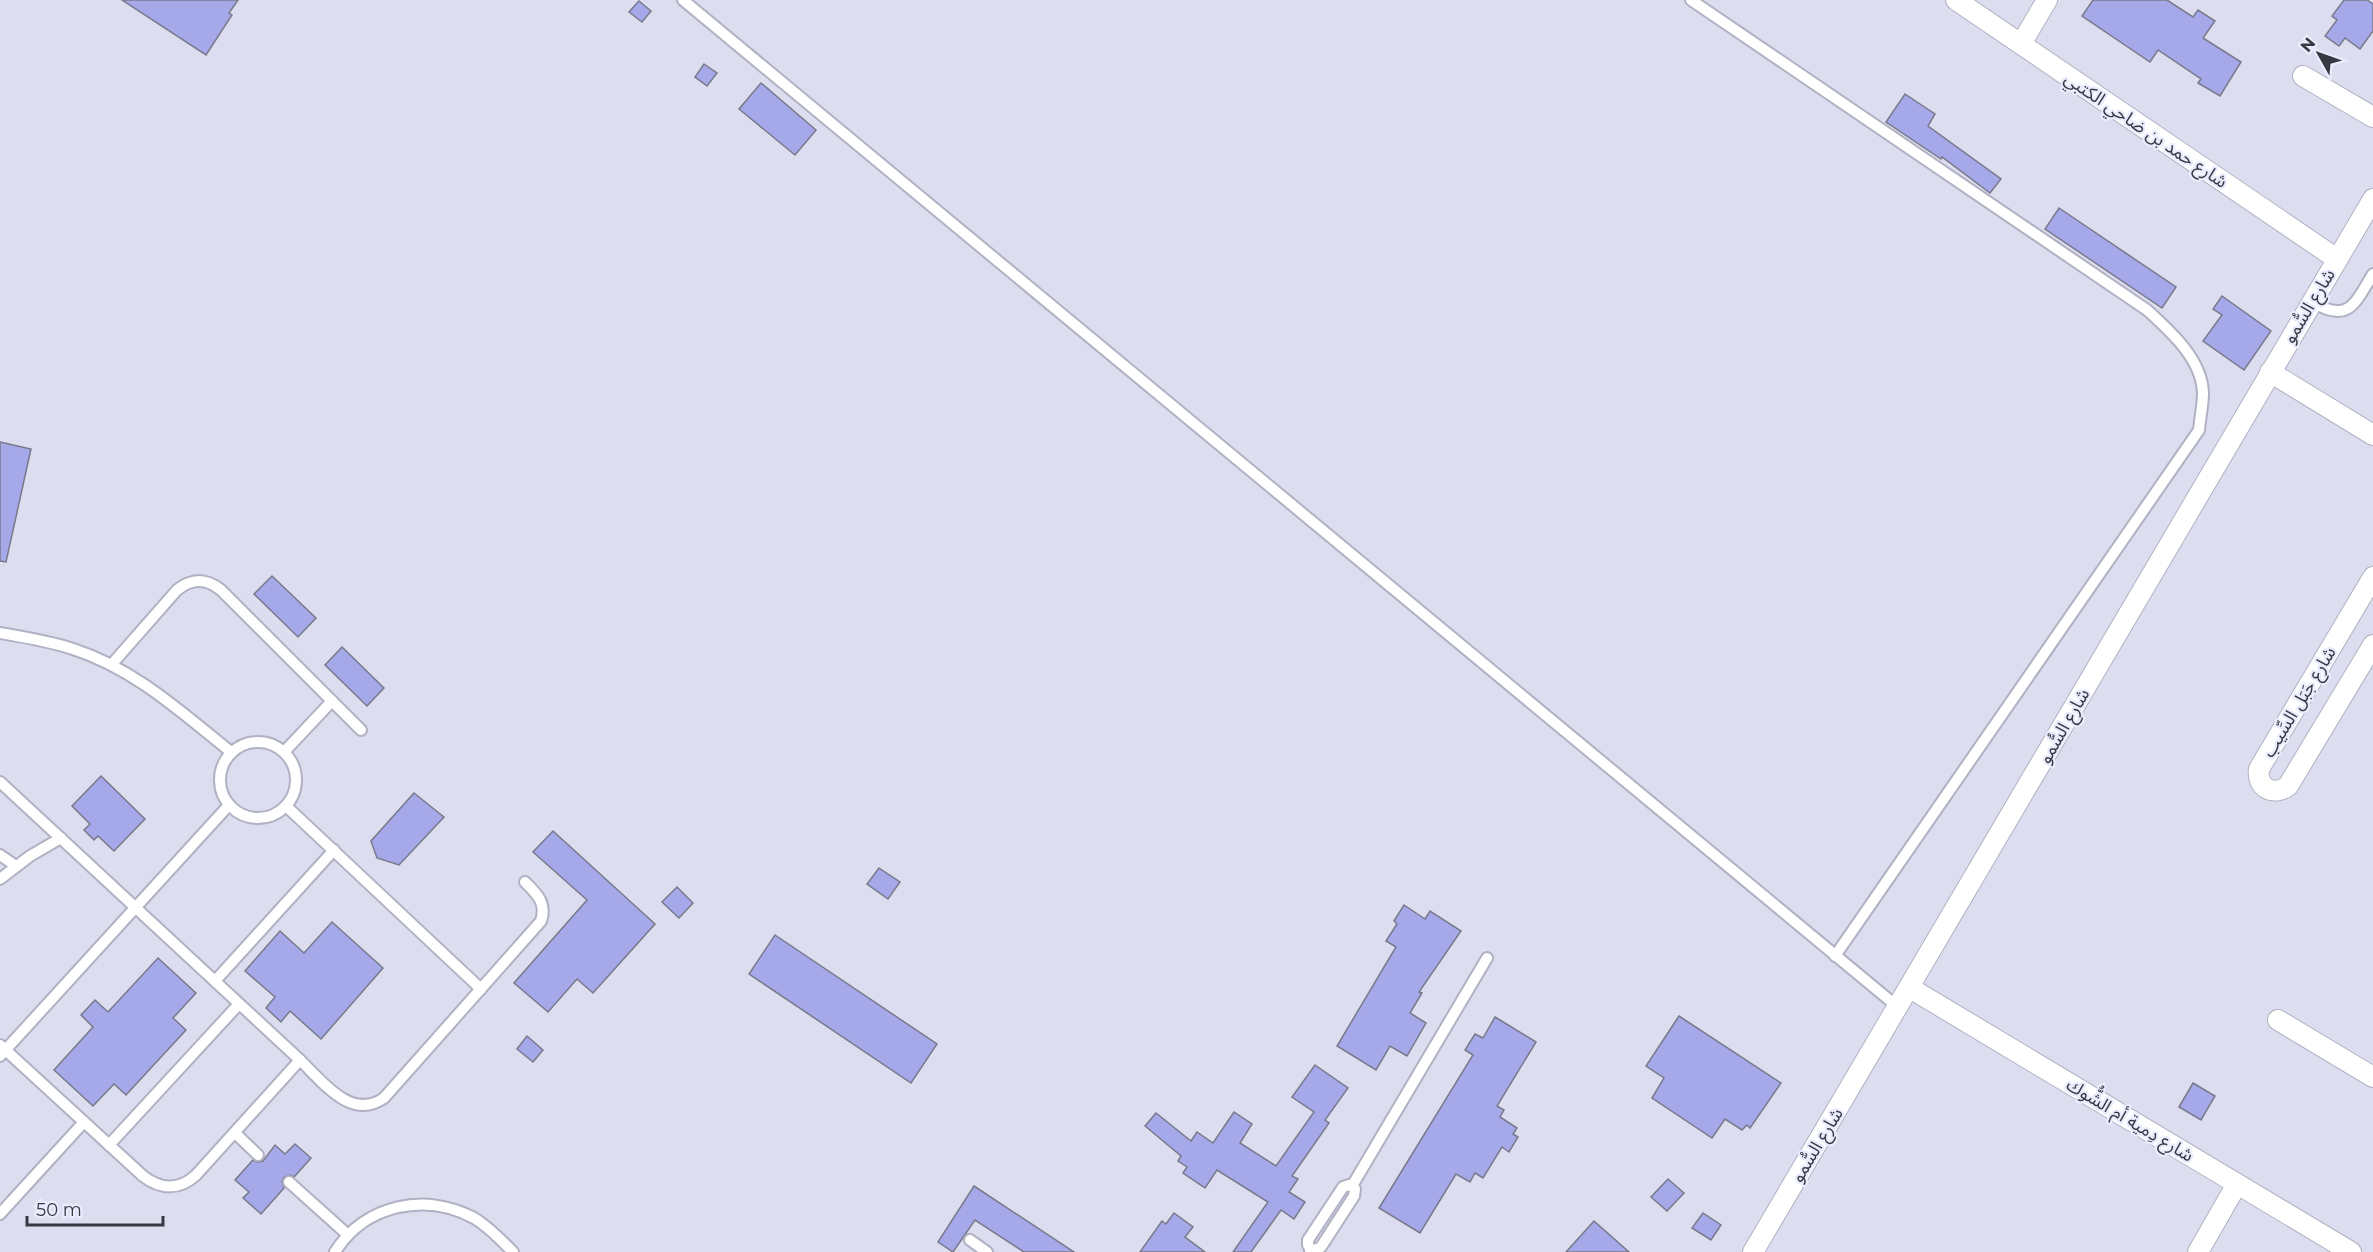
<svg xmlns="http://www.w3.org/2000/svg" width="2373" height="1252" viewBox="0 0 2373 1252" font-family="Montserrat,'Noto Sans Arabic',sans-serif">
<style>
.building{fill:#a5a8e9;stroke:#78798a;stroke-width:1.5}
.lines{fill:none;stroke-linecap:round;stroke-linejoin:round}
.service-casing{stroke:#b0b1c3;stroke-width:14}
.minor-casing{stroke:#b0b1c3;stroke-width:22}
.service{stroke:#fff;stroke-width:10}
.minor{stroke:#fff;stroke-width:20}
.labels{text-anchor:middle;stroke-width:4.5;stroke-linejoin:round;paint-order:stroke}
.street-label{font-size:18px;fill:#383940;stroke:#e9ebfe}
</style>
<rect width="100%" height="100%" fill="#dcdef0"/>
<g class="building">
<path d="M122,0H238L229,13L232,15L206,55Z"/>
<path d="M2093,0H2167L2193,17L2198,10L2215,21L2203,38L2241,62L2220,96L2198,83L2201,79L2158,50L2150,62L2082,16Z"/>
<path d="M2344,0H2367L2373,4V31L2360,49L2345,38L2339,46L2325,36L2337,20L2332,16Z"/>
<path d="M639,1L651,11L642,22L629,12Z"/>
<path d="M704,64L717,73L707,86L695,77Z"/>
<path d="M761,83L816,130L795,155L739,109Z"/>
<path d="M1905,94L1935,114L1928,126L2001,179L1990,193L1942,157L1941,159L1886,122Z"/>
<path d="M2059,208L2176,287L2162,308L2045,229Z"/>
<path d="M2222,296L2271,331L2244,370L2203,341L2222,315L2213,309Z"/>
<path d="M0,442L31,449L6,562L0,561Z"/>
<path d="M272,576L316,618L298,637L254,594Z"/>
<path d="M342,647L384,688L367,706L325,665Z"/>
<path d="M101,776L145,819L114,851L98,836L94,840L84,830L90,824L72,806Z"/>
<path d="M414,793L444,817L399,865L377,858L371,841Z"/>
<path d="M553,831L655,924L593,993L577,979L548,1012L514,983L587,900L533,852Z"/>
<path d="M879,868L900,882L888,899L867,884Z"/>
<path d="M677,887L693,903L679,918L662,902Z"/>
<path d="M1404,905L1425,919L1430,911L1461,931L1419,992L1422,993L1410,1013L1426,1023L1407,1056L1390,1046L1376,1070L1337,1046L1396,947L1386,941L1397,924L1394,921Z"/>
<path d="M332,922L383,968L321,1039L290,1011L281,1022L266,1008L275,997L245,971L280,931L304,953Z"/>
<path d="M775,935L937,1044L911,1083L749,974Z"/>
<path d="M158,958L196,993L173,1018L186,1030L126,1095L114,1084L93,1106L54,1070L93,1027L81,1015L95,1000L108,1012Z"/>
<path d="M1679,1016L1781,1083L1750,1128L1747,1125L1742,1130L1725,1119L1712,1138L1652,1098L1664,1078L1646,1066Z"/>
<path d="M1495,1017L1536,1042L1497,1106L1504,1110L1500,1117L1517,1128L1513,1134L1518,1137L1509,1152L1502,1147L1483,1178L1475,1173L1470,1182L1456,1174L1420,1233L1379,1208L1473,1055L1465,1050L1475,1034L1483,1038Z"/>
<path d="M527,1036L543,1050L533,1062L517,1049Z"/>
<path d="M1315,1065L1348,1088L1325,1120L1329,1123L1292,1176L1298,1179L1289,1192L1305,1202L1294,1219L1281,1210L1251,1252H1233L1268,1202L1217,1170L1205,1188L1183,1173L1187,1167L1178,1161L1181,1156L1145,1126L1156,1113L1191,1141L1197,1132L1213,1143L1234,1112L1252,1124L1240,1143L1276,1166L1314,1112L1292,1097Z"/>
<path d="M2193,1083L2215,1096L2201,1120L2179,1107Z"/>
<path d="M295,1144L311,1158L294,1177L290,1175L284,1177L282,1181L284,1188L261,1214L243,1198L249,1192L235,1180L253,1160L257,1162L263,1161L275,1145L285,1154Z"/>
<path d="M1668,1179L1684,1193L1667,1211L1651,1197Z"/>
<path d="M974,1186L1074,1252H1024L975,1220L953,1252L938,1242Z"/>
<path d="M1174,1213L1193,1227L1185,1237L1205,1252H1140L1162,1221L1166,1224Z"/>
<path d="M1703,1213L1721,1225L1711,1240L1692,1228Z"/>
<path d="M1594,1221L1629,1252H1566Z"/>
</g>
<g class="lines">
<defs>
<g id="service">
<path d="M683,0L1899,1008"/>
<path d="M1691,0L2147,310C2170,331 2202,359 2203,393C2203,405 2200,418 2199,430L1835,956"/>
<path d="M2312,302C2349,324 2355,303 2373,274"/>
<path d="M0,633C24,637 49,641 73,649C135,669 181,712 231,752"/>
<path d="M112,664L177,590C192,578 206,578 221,590L361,730"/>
<circle cx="258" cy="780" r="38"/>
<path d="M284,752L332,701"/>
<path d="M0,782L300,1060L196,1175C180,1190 161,1190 143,1176L0,1045"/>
<path d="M286,806L481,989"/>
<path d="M0,855L16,866"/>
<path d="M0,879L30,856L61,838"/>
<path d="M215,981L334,850"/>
<path d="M0,1056L229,805"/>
<path d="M300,1060C323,1082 351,1121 384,1098L541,921C547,903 537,894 525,882"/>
<path d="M235,1133L258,1155"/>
<path d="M109,1145L239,1004"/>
<path d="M289,1182L348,1235"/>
<path d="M0,1214L84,1122"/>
<path d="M970,1240L987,1252"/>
<path d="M1311,1250L1308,1245V1240L1343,1187L1349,1185L1352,1186"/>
<path d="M335,1252C365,1204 426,1192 474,1218C489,1227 501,1240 513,1252"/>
<path d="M1310,1252L1321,1247L1354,1196L1355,1189L1352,1186L1487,958"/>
</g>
<g id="minor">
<path d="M1956,0L2337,259"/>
<path d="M2021,44L2047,0"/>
<path d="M2303,76L2373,117"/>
<path d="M2270,372L2373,435"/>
<path d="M2373,577L2259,769C2256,787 2273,797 2288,786L2373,645"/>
<path d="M1910,988L2351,1252"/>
<path d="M2278,1020L2373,1077"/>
<path d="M1753,1252L2373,199"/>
<path d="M2198,1252L2237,1184"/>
</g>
</defs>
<use href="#service" class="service-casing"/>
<use href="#minor" class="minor-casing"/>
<use href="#service" class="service"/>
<use href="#minor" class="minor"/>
</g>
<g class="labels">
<g class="street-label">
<text transform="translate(2146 130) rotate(34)" y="6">شارع حمد بن ضاحي الكتبي</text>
<text transform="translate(2309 306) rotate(-59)" y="6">شارع السُّمو</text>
<text transform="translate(2299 702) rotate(-59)" y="6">شارع جَبَل السِّيب</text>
<text transform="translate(2064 726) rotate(-60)" y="6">شارع السُّمو</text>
<text transform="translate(2130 1120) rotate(31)" y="6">شارع دِمية أم الشُّوك</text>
<text transform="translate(1817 1145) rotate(-59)" y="6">شارع السُّمو</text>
</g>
</g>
<g transform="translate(2319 54) rotate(310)" stroke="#e9ebfe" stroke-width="4.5" paint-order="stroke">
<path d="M0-4.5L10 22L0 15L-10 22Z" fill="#383940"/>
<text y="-9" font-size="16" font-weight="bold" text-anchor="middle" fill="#383940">N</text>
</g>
<path d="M27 1216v9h136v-9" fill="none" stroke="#383940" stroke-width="3"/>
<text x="36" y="1216" font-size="18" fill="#383940" stroke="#e9ebfe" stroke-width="4.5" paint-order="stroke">50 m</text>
</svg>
